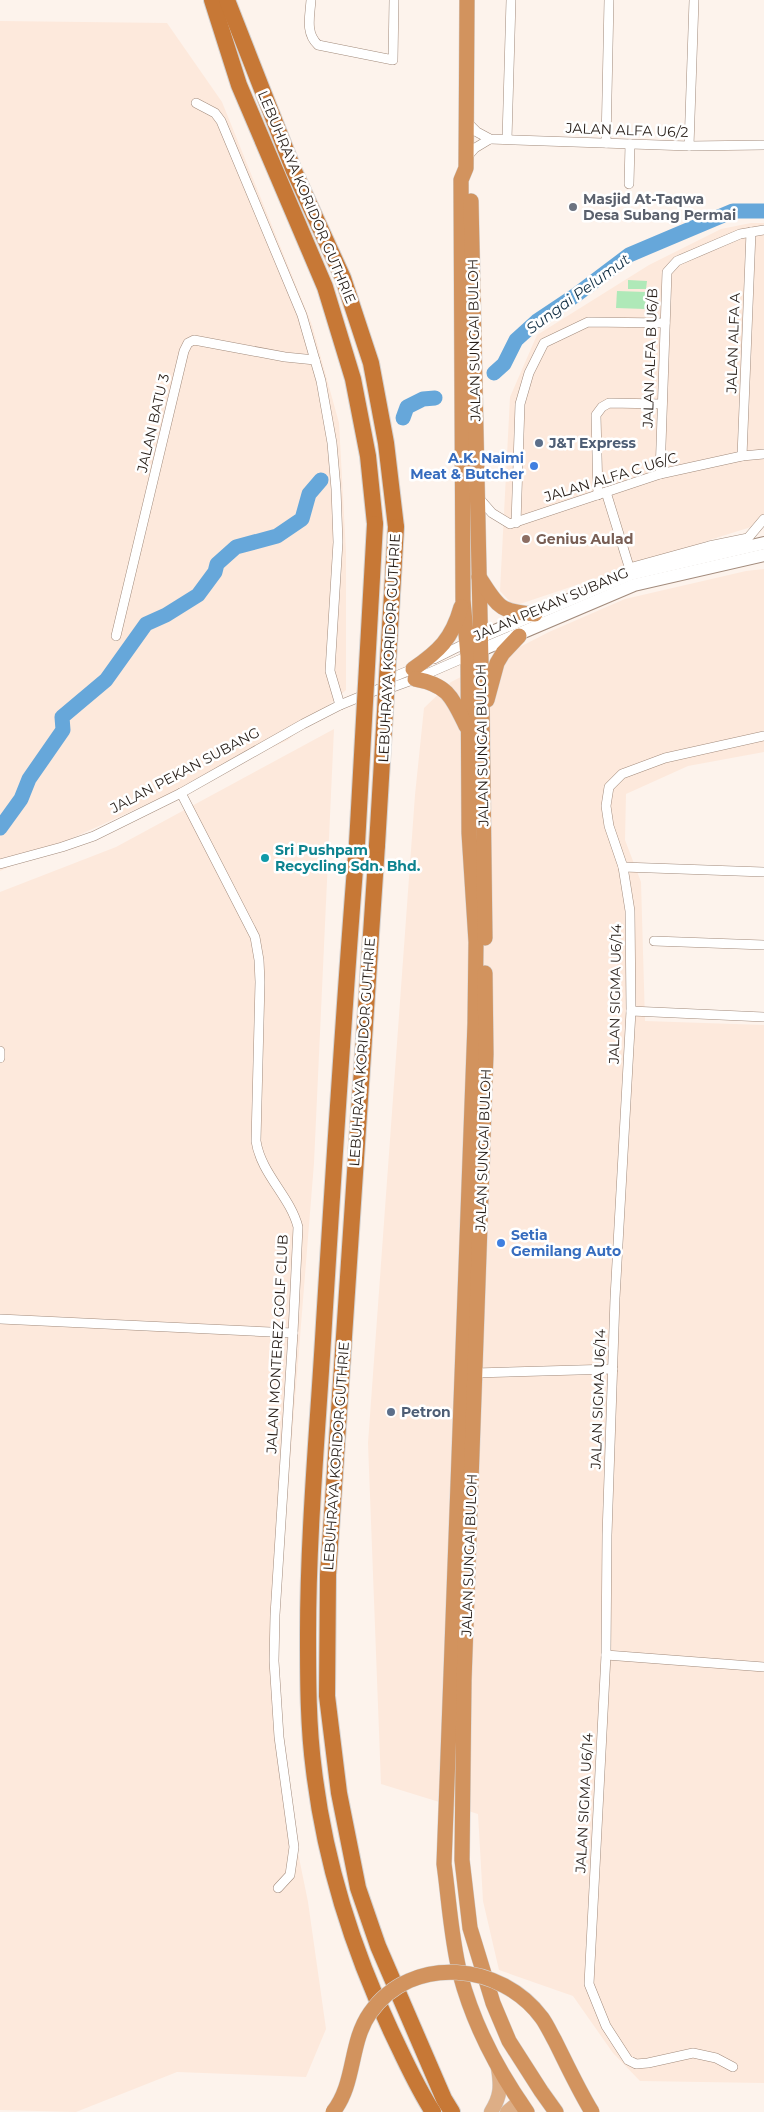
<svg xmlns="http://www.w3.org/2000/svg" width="764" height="2112" viewBox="0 0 764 2112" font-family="Montserrat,sans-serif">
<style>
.built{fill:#fde9dc}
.green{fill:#afe9b8}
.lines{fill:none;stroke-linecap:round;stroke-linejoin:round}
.river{stroke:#66a7da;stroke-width:15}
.minor-casing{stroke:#a28b7c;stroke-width:10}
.secondary-casing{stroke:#a28b7c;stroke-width:14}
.primary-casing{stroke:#d4d2d1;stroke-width:15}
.trunk-casing{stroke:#d4d2d1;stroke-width:16}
.motorway-casing{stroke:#d4d2d1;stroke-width:18}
.minor{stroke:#fff;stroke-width:9}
.secondary{stroke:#fff;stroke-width:12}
.primary{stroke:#ddae86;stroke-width:14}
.trunk{stroke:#d2935e;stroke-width:15}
.motorway{stroke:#c77836;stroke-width:16}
.trunk-bridge-casing{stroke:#d4d2d1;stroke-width:16;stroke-linecap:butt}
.motorway-bridge-casing{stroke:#d4d2d1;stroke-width:18;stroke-linecap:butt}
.trunk-bridge{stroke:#d2935e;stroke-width:15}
.motorway-bridge{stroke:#c77836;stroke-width:16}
.worship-dot{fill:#6b7280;stroke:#fff;stroke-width:2}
.service-dot{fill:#5c6f8a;stroke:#fff;stroke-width:2}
.shop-dot{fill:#3f7fe0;stroke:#fff;stroke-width:2}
.education-dot{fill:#8d6e63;stroke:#fff;stroke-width:2}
.culture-dot{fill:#0f9aa8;stroke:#fff;stroke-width:2}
.labels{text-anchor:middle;stroke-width:5;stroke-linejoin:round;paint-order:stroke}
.street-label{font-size:14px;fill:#261d17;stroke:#fff}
.worship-label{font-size:14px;font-weight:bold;fill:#5b616d;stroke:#fff;text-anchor:start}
.service-label{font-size:14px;font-weight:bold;fill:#4e5e75;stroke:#fff;text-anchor:start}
.shop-label{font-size:14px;font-weight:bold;fill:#366cbe;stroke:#fff;text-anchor:end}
.education-label{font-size:14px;font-weight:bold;fill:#785e54;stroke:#fff;text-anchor:start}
.culture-label{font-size:14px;font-weight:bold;fill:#0d838f;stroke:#fff;text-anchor:start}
.water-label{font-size:15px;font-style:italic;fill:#112e43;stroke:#fff}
</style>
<rect width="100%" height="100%" fill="#fdf3ec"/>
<g class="built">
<path d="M0,21L167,23L222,102L312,325L339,423L346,552V690L288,740L0,871Z"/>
<path d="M751,223H764V523L719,537L514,606L500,591L510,397L537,335L649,265L721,229Z"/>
<path d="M764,569V752L688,766L626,794L625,840L641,882L645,1021L764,1025V2083L640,2081L613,2053L573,1996L499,1970L483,1901L478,1814L381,1784L368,1443L415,795L424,708L451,682L549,632L625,599L746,571Z"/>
<path d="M334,729L314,1163L276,1636L282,1774L308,1902L326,2029L306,2077L177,2072L76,2112L0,2110V892L116,847Z"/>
</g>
<g class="green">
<path d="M628,280L647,281L646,289H628Z"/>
<path d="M617,291L646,292L645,309L616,308Z"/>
</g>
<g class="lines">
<g class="river">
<path d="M494,373L504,364L516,340L537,321L576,295L629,255L733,211H764"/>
<path d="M403,418L407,407L423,399L435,398"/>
<path d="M0,828L21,799L29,779L63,730L62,717L106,680L146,624L166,615L198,595L215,572L217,564L236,547L277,536L302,519L309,494L321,480"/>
</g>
<defs>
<g id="minor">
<path d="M311,0C310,16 305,33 318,45L393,60L394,0"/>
<path d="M196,103L215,113L221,121L302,315L321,381L332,443L336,489L338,542L330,671L340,705"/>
<path d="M466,121L477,132L490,139L689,146L764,145"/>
<path d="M507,139L511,0"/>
<path d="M606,143L609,0"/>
<path d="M689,146L694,0"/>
<path d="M467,157L475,148L490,139"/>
<path d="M629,184L630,144"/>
<path d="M742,456L751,232"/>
<path d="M660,474L667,272L677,261L740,234L764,230"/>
<path d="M606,492L631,573"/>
<path d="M598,495L596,415L602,407L609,403L662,404"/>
<path d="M478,497L492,513L510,524L660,474L742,456L764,454"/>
<path d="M516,523L520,404L529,373L544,343L588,322L665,323"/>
<path d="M629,568L709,546L748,538L764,519"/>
<path d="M116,636L184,351L188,343L194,340L285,357L315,360"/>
<path d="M434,659L466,643"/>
<path d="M387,682L391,678L415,668"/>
<path d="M181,793L255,937L259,960L260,982L256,1141C261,1174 290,1196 298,1227L293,1333L275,1615L274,1661L279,1737L294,1847L290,1875L278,1888"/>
<path d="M0,864L62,847L94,836L181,793L303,724L340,705L379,689L393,687L415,679L468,656"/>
<path d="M623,867L764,872"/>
<path d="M654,941L764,945"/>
<path d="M631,1011L764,1017"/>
<path d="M0,1051V1058"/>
<path d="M0,1319L293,1333"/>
<path d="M475,1373L613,1369"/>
<path d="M606,1655L764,1667"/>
<path d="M733,2067L716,2058L693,2053L648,2063L636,2064L628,2060L606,2026L589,1984L606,1655L607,1535L615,1298L631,1011L630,911L623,867L609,826L606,806L609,787L622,774L665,758L764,736"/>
</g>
<g id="secondary">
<path d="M473,640L631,574L764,543"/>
<path d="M474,653L634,585L764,555"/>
</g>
<g id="primary">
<path d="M491,2112C501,2096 501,2086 498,2068"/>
<path d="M507,2112L520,2101"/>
</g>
<g id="trunk">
<path d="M467,0L466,168L461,180L463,600L468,656L469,833L476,942L475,1023L444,1864C449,1900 451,1938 460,1974C473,2023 498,2071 527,2112"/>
<path d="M471,201L482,708L485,938"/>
<path d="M479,577C498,606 498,612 535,614"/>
<path d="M413,669C439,651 452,639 461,607"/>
<path d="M415,679C448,685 452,697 466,726"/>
<path d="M487,700L497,663L503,653L519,636"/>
<path d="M485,973L486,1054L464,1681L462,1860L470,1928L493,2003L509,2041L541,2091L556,2112"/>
</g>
<g id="motorway">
<path d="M212,0L239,85L325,287L353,379L368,456L375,524"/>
<path d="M227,0L294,171L343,278L371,363L386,443L396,527"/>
<path d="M357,844C344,1003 334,1163 324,1323C318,1427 308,1531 308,1635C308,1680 308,1726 314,1771C325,1862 352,1948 391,2031C404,2058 416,2086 433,2112"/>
<path d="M377,845L328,1575L327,1696L339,1793L358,1888L378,1946L444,2099L452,2112"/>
</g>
</defs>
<use href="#minor" class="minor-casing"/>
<use href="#secondary" class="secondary-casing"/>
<use href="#primary" class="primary-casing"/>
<use href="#trunk" class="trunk-casing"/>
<use href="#motorway" class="motorway-casing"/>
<use href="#minor" class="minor"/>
<use href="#secondary" class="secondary"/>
<use href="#primary" class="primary"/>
<use href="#trunk" class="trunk"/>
<use href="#motorway" class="motorway"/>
<defs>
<path id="trunk-bridge" d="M333,2112C356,2083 349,2043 370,2013C412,1953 502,1963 542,2018C547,2025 551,2034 555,2041C567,2065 578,2089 592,2112"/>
<g id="motorway-bridge">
<path d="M357,844L375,524"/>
<path d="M377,845L396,527"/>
</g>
</defs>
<use href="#trunk-bridge" class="trunk-bridge-casing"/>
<use href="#motorway-bridge" class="motorway-bridge-casing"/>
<use href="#trunk-bridge" class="trunk-bridge"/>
<use href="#motorway-bridge" class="motorway-bridge"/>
</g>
<circle class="worship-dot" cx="573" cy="207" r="5"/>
<g class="service-dot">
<circle cx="539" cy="443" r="5"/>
<circle cx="391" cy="1412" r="5"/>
</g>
<g class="shop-dot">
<circle cx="534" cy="466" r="5"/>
<circle cx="501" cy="1243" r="5"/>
</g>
<circle class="education-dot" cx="526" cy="539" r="5"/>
<circle class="culture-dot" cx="265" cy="858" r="5"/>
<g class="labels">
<g class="street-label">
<text transform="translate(627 130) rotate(2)" y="5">JALAN ALFA U6/2</text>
<text transform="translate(307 197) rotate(67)" y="5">LEBUHRAYA KORIDOR GUTHRIE</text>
<text transform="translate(474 340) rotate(-91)" y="5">JALAN SUNGAI BULOH</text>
<text transform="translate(733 343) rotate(-88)" y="5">JALAN ALFA A</text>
<text transform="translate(650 358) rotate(-88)" y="5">JALAN ALFA B U6/B</text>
<text transform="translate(153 423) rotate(-77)" y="5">JALAN BATU 3</text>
<text transform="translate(611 477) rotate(-17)" y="5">JALAN ALFA C U6/C</text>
<text transform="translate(551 604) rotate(-23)" y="5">JALAN PEKAN SUBANG</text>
<text transform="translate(389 648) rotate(-87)" y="5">LEBUHRAYA KORIDOR GUTHRIE</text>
<text transform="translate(482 745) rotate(-91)" y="5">JALAN SUNGAI BULOH</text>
<text transform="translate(185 770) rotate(-28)" y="5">JALAN PEKAN SUBANG</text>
<text transform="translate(615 994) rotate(-89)" y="5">JALAN SIGMA U6/14</text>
<text transform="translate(362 1052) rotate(-86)" y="5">LEBUHRAYA KORIDOR GUTHRIE</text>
<text transform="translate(483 1150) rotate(-88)" y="5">JALAN SUNGAI BULOH</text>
<text transform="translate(277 1344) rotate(-87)" y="5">JALAN MONTEREZ GOLF CLUB</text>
<text transform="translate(598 1399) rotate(-88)" y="5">JALAN SIGMA U6/14</text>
<text transform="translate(336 1456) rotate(-86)" y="5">LEBUHRAYA KORIDOR GUTHRIE</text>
<text transform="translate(469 1555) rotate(-88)" y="5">JALAN SUNGAI BULOH</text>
<text transform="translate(584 1803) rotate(-87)" y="5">JALAN SIGMA U6/14</text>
</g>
<g class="worship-label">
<text x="583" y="204">Masjid At-Taqwa<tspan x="583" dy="16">Desa Subang Permai</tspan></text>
</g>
<g class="service-label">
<text x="549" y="448">J&amp;T Express</text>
<text x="401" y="1417">Petron</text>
</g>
<g class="shop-label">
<text x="524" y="463">A.K. Naimi<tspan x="524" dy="16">Meat &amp; Butcher</tspan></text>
<text x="511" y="1240" text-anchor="start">Setia<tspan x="511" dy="16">Gemilang Auto</tspan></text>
</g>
<g class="education-label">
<text x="536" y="544">Genius Aulad</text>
</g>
<g class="culture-label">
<text x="275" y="855">Sri Pushpam<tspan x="275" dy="16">Recycling Sdn. Bhd.</tspan></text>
</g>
<g class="water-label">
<text transform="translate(578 294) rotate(-36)" y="5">Sungai Pelumut</text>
</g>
</g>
</svg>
